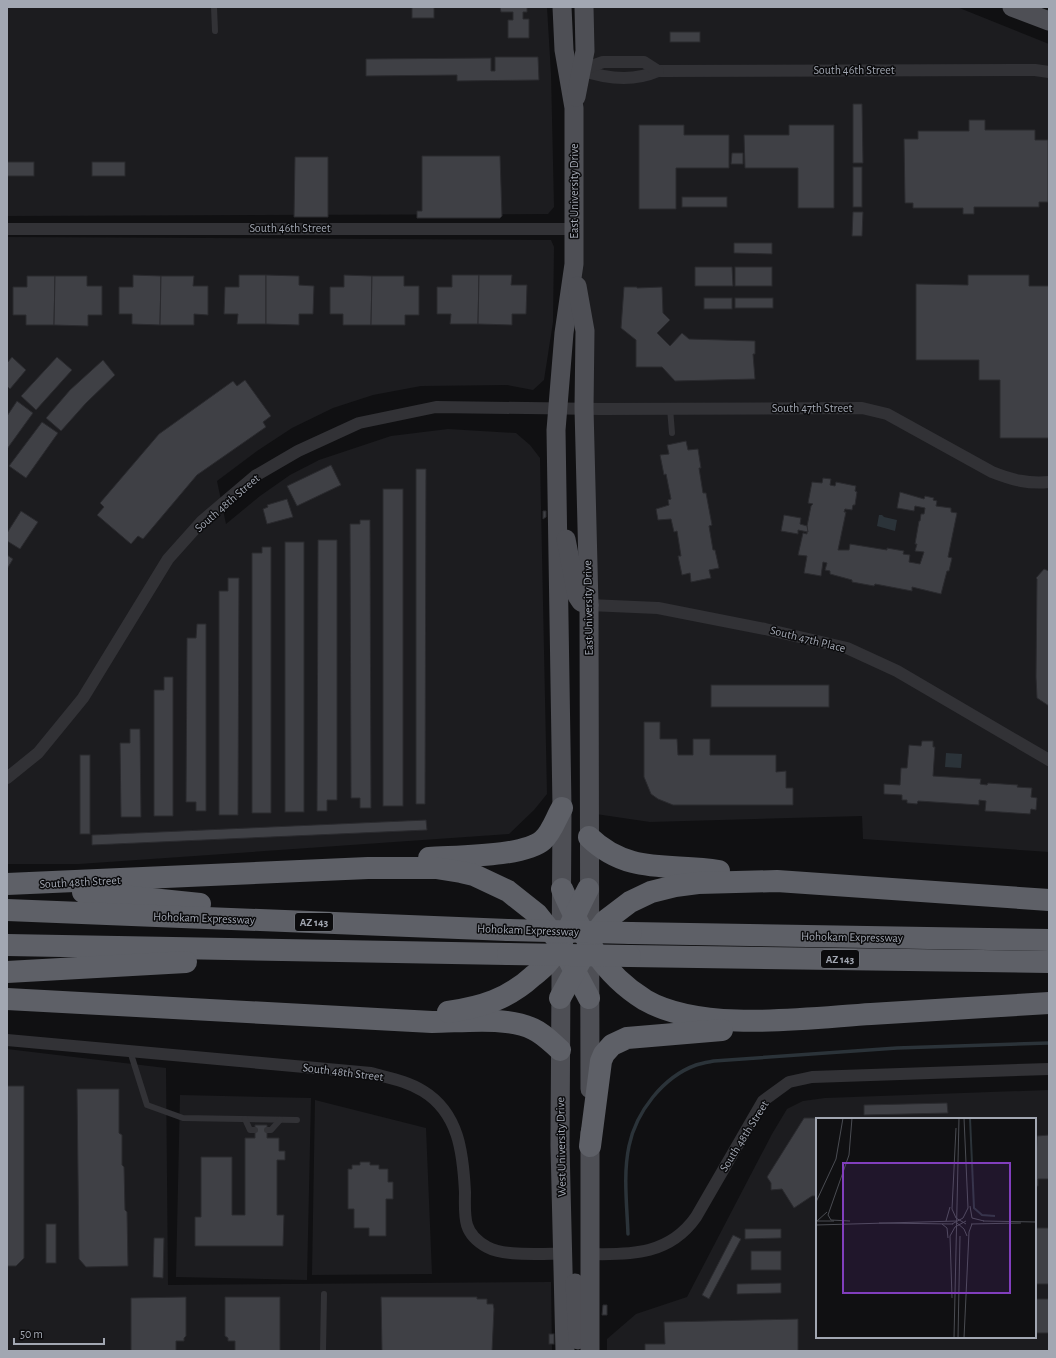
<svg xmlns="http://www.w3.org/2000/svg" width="1056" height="1358" viewBox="0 0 1056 1358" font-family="'Alegreya Sans',sans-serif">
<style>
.built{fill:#1c1c1f;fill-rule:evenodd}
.water{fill:#2b3339}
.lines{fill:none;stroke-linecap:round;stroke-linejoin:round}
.stream{stroke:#2b3339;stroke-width:3.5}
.building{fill:#3f4045;stroke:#2a2a2e}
.service{stroke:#323236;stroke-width:6}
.minor{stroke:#323236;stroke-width:12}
.primary{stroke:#4e4f55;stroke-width:19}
.motorway{stroke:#5e6067;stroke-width:22}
.motorway-bridge{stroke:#5e6067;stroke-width:22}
.labels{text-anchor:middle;stroke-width:3;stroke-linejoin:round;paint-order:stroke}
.shield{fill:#0b0b0d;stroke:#757880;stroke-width:1}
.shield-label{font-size:11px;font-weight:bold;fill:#a2a7b2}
.street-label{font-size:12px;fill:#a2a7b2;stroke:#0b0b0d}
.inset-river{fill:none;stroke:#2b3339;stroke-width:2}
.inset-road{fill:none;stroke:#4a4c52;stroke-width:1}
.view{fill:#813ebd;fill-opacity:0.15;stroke:#813ebd;stroke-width:2}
.inset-edge{fill:none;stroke:#a2a7b2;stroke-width:2}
</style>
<rect width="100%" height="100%" fill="#101012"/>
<g class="built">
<path d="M7,7H547L551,74L554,207L548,214L7,216Z"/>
<path d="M591,7H957L1049,44V852L863,839L862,816L650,822L589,813L574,229L585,51Z"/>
<path d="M7,237L551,240L554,247L553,322L544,380L533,390L507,385L421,386L373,395L333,408L292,428L257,451L217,481L226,524L260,496L290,475L319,460L391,436L448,429L516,433L530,445L540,458L547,794L534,810L509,834L79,864H7Z"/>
<path d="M7,1049L166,1068L168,1285L551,1282L552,1351H7Z"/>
<path d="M1049,1090V1351H607V1339L636,1314L687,1297L772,1134L787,1109L803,1101L825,1098ZM817,1119H1035V1337H817Z"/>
<path d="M180,1095L311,1098L307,1280L176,1277Z"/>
<path d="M315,1100L426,1128L432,1274L312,1275Z"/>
</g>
<g class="water">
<path d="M879,515H882L884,517L897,520L895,531L877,526Z"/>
<path d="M946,753L962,754L961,768L945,767Z"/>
</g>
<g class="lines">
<path class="stream" d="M628,1234C627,1206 623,1174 629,1146C636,1112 663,1077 696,1065C702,1063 709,1062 714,1061L897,1048L1049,1043"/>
</g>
<g class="building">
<rect x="412" y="7" width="22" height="11"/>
<path d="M500,7H527V12H523V19H529V38H508V20H513V12H501Z"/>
<rect x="670" y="32" width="30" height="10"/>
<path d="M495,57H538L539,80L457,81V75L366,76V59L491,58V71H495Z"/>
<path d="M853,104H862L863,163H853Z"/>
<path d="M969,120H985V130H1035V140H1048V202H1039V207H974V214H963V208H913V203H905L904,139H918V131H969Z"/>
<path d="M639,125H684V135H729V168H676V209H639Z"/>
<path d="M789,125H834V208H798V168H745L744,135H789Z"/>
<path d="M732,153H743V164H731Z"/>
<path d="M422,156H500L502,216L500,218H417V211H422Z"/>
<path d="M295,157H328V217H294Z"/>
<rect x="7" y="162" width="27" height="14"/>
<rect x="92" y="162" width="33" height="14"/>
<rect x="853" y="167" width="9" height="40"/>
<rect x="682" y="197" width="45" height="10"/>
<path d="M853,212H863L862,236H852Z"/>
<path d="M734,243H772V254L734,253Z"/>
<path d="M695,267H732L733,286H695Z"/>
<rect x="735" y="267" width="37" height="19"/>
<path d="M133,275L161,276L160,325L132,324V314H119V287H133Z"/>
<path d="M239,275H266V324H237L238,314H224L225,287H239Z"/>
<path d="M266,275L299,276V285L314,286L313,314H299V325L266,324Z"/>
<path d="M344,275L372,276L371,325H343V314H330V287H344Z"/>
<path d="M452,275H479L478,324H450L451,314H437V287H452Z"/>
<path d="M479,275H512L511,285H527L526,314H512V325L478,324Z"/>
<path d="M968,275H1029V286H1049V438H1000V380H979V360H916V284L968,285Z"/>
<path d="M27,276H55L54,325H26V315H13V287H27Z"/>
<path d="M55,276H87V286H102V315H88V326L54,325Z"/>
<path d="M161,276H194L193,286H208V315L194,314V325H160Z"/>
<path d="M372,276H404V286H419V315H405V325H371Z"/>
<path d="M624,287H637V288L662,287L663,313L670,320L657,333L670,346L682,333L689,339L755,341V354H753L755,379L675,381L662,367H636V340L621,328Z"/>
<rect x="704" y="298" width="28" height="11"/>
<rect x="735" y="298" width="38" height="10"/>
<path d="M12,357L26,370L10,389L7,386V363Z"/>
<path d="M57,357L72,370L36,410L21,396Z"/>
<path d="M103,360L115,375L86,403L61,431L46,418L70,390Z"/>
<path d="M245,380L271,416L263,422L266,427L197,475L143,539L138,536L131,544L97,515L104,507L100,503L159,434L233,381L237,386Z"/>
<path d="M17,401L33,413L7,449V416Z"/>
<path d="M42,422L58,433L26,478L9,466Z"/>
<path d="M686,441L688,450L698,449L701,468H699L703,493H706L712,525L709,526L713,550H715L719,568L709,570L711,578L691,582L690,573L682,575L678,556H681L677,531L674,532L671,519L658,520L656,509L669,505L668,500L671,499L666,474L664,475L660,455L669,454L667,445Z"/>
<path d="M331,465L341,485L297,506L287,486Z"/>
<path d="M416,469H426L425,804H416Z"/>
<path d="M823,478L831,479L830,485L835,486L836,482L856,486L855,491L857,492L855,505H853L852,510L845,509L844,512H846L838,550H849L850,544L887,550V548L904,551L903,554L910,555L909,562L920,564L924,552L915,551L917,544H915L919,521H920L921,514H924L925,508L915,506L914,511L897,508L900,492L924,499L925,496L934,498L933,500L937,501L936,506L951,508V512L957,513L948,557L952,558L949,571H947L941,594L912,587V591L875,584L874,586L852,582V580L830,574V571L825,570L827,563L823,562L821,576L804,573L807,556L798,555L803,533L807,534V526L811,506L813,504L808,503L812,482L822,483Z"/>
<rect x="383" y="489" width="20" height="317"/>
<path d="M287,499L293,517L267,524L263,509L268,507L267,505Z"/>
<path d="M21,511L38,522L20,549L7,541V533Z"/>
<path d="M543,511H546V517L543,519Z"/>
<path d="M784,515L801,518L800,524L807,526L808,532L798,530V534L781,531Z"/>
<path d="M360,520H370L371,808H360V798H351L350,524H360Z"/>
<path d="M318,540H337V800H327V811H317Z"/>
<rect x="285" y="542" width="19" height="270"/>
<path d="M262,547H271V813H252V553H262Z"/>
<path d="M7,555L13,559L7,569Z"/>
<path d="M1044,569L1049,571V706L1037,698L1036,677L1037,579L1036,578Z"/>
<path d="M228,578H239L238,815H219V591H228Z"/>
<path d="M197,624H206V811H196V802H186L187,638H196Z"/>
<path d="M164,677H173V816H154V690H164Z"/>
<rect x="711" y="685" width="118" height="22"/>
<path d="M644,722H660V739H677L678,755H693V739H710V755H776V772L786,771V788H793V805H673L658,799L651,794L644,777Z"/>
<path d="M130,729H140L141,817H121L120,743H130Z"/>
<path d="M922,741H933V747H935L933,776L981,779L980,784L987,785L988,783L1018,785L1017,787L1032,788L1031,797L1037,798L1036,810L1031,809L1030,814L985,811L986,801L979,800V805L918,801L917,804L907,803V800H902V795L884,794V784L900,785L901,768H907L909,745L921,746Z"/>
<rect x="80" y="755" width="10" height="79"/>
<path d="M426,820L427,830L92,845V835Z"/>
<path d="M7,1086H24V1258L16,1266H7Z"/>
<path d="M77,1089H119V1133L122,1135V1165L124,1167L125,1210L127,1212L128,1266L86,1267L79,1259Z"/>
<path d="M947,1103L948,1113L864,1115V1105Z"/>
<path d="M804,1118H839V1119H817V1196H812L794,1208L782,1189L771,1190V1183L767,1177Z"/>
<path d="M255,1125H267V1138H279V1151H285V1160H277V1215H284L283,1246H195V1217H201V1157H232V1215H245V1138H255Z"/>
<path d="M1049,1135V1179H1038V1186H1035L1037,1136Z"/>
<path d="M360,1162H370V1165H379V1169H388V1182H393V1199H386V1236H369V1228H354V1209H348V1169H352V1165H360Z"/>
<rect x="46" y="1224" width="10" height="39"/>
<rect x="1035" y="1228" width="14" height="56"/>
<path d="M745,1229H781V1238L745,1239Z"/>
<path d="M733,1235L741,1239L709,1299L702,1295Z"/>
<path d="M154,1238H164L163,1278L153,1277Z"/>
<path d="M816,1241H817V1291Z"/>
<rect x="751" y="1251" width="30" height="19"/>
<path d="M781,1283V1293L737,1294V1284Z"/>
<path d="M186,1297V1336L184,1338V1341H176V1351H131V1298Z"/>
<path d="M225,1297H280V1351H235V1341H228V1338L225,1336Z"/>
<path d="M381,1297H477V1299H487V1304H493L494,1309L492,1351H382Z"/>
<rect x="1035" y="1299" width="14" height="34"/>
<path d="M603,1305H607V1315H602Z"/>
<path d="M798,1319V1351H645V1344H665L664,1322Z"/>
<rect x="549" y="1334" width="5" height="10"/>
</g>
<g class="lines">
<g class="service">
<path d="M214,7L215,31"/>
<path d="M670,408L672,433"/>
<path d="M130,1051L147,1105L183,1118L297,1120"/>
<path d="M245,1119L250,1130H255"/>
<path d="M267,1130H271L280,1120"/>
<path d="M323,1351L324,1294"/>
</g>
<g class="minor">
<path d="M581,70C607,79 633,82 658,71L1035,70L1049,72"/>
<path d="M578,71L603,62H644L658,71"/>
<path d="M7,229H574"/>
<path d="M589,605L658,608L765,629L847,648L897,671L1049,760"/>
<path d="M7,778L38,753L83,698L168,559L202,521L255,476L298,451L359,423L436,407L601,409L862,408L887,414L992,472C1012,480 1028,484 1049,482"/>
<path d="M7,1040L371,1073C389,1078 407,1081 423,1091C459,1113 463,1153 465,1192C465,1203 464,1215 467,1225C470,1235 478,1242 487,1247C505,1257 541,1253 562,1254"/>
<path d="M591,1254C633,1255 670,1254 696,1217L763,1101L789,1082L812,1077L1049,1069"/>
</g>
<g class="primary">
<path d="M562,7L564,50L574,108V264L564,333L556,430L562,808L560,1146L565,1351"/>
<path d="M1012,7L1049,21"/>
<path d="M576,97L585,51L584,7"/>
<path d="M577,286L585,331L584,408L589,605L590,1089"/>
<path d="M566,539L577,596L581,602L589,605"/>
<path d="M575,1283L578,1340"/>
<path d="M590,1351V1132"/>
</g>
<g class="motorway">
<path d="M589,837C628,875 670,863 719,871"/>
<path d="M429,858C456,856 524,857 543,840C552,832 556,818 562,808"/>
<path d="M7,884L368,868H436L461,872L474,875L508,891L537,914L560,943L589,998"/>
<path d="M562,889C582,934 601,973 645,1000C702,1033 807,1018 871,1014C930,1010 990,1007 1049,1003"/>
<path d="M83,892L200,904"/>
<path d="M7,910L508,930"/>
<path d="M631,933L1049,940"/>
<path d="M7,945L508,954"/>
<path d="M630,956L1049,962"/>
<path d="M7,972L186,962"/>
<path d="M560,998L595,934L605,921L630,902L651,892L675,886L698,883L777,881L1049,900"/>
<path d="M7,999L432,1022C461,1022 506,1016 533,1029C544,1034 551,1042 560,1050"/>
<path d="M448,1012C482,1007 508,999 533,976C539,971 545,967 549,961C565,940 576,912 588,889"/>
<path d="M590,1146L601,1061L604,1054L612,1045L627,1038L722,1030"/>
</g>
<g class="motorway-bridge">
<path d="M508,930L631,933"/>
<path d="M508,954L630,956"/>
</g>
</g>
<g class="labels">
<g class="shield">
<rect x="295" y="913" width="38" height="18" rx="3"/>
<rect x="821" y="950" width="38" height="18" rx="3"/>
</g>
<g class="shield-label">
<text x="314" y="926">AZ 143</text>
<text x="840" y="963">AZ 143</text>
</g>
<g class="street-label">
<text x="854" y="74">South 46th Street</text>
<text transform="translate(574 191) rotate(-90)" y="4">East University Drive</text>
<text x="290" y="232">South 46th Street</text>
<text x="812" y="412">South 47th Street</text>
<text transform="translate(227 503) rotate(-41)" y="4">South 48th Street</text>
<text transform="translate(588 608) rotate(-91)" y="4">East University Drive</text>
<text transform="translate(808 639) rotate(14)" y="4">South 47th Place</text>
<text transform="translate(80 882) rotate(-3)" y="4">South 48th Street</text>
<text transform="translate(204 918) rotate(2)" y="4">Hohokam Expressway</text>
<text transform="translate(528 930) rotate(2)" y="4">Hohokam Expressway</text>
<text transform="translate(852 937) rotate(1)" y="4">Hohokam Expressway</text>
<text transform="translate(343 1072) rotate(7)" y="4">South 48th Street</text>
<text transform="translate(744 1136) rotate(-58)" y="4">South 48th Street</text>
<text transform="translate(561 1147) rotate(-91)" y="4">West University Drive</text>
</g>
</g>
<g transform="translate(816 1118)">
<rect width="220" height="220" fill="#101012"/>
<path class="inset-river" d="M154,0L158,90L166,97L179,98"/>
<path class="inset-road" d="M140,10L136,91L140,100L150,106M0,84L20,41L27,0M154,88L156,100L168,103M0,103H18M1,103L11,94M34,103L15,102L12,97L33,37L36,0M130,103L134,89M167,103L220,104M63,105L137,106M141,105L148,111L151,118M126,106L131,110L132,120M136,106L147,100L152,90L148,0M155,106L205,105M0,107L141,103M136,180L134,118L139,109L150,103M138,220L143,0M142,220L144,118M148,220L153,114L156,106"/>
<path class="view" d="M27,45H194V175H27Z"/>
<rect width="220" height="220" class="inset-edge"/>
</g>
<rect width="1056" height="1358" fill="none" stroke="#a2a7b2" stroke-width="16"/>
<path d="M14 1338v6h90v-6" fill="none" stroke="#a2a7b2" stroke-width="2"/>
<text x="20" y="1338" font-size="12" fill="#a2a7b2" stroke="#0b0b0d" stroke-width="3" paint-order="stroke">50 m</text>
</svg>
